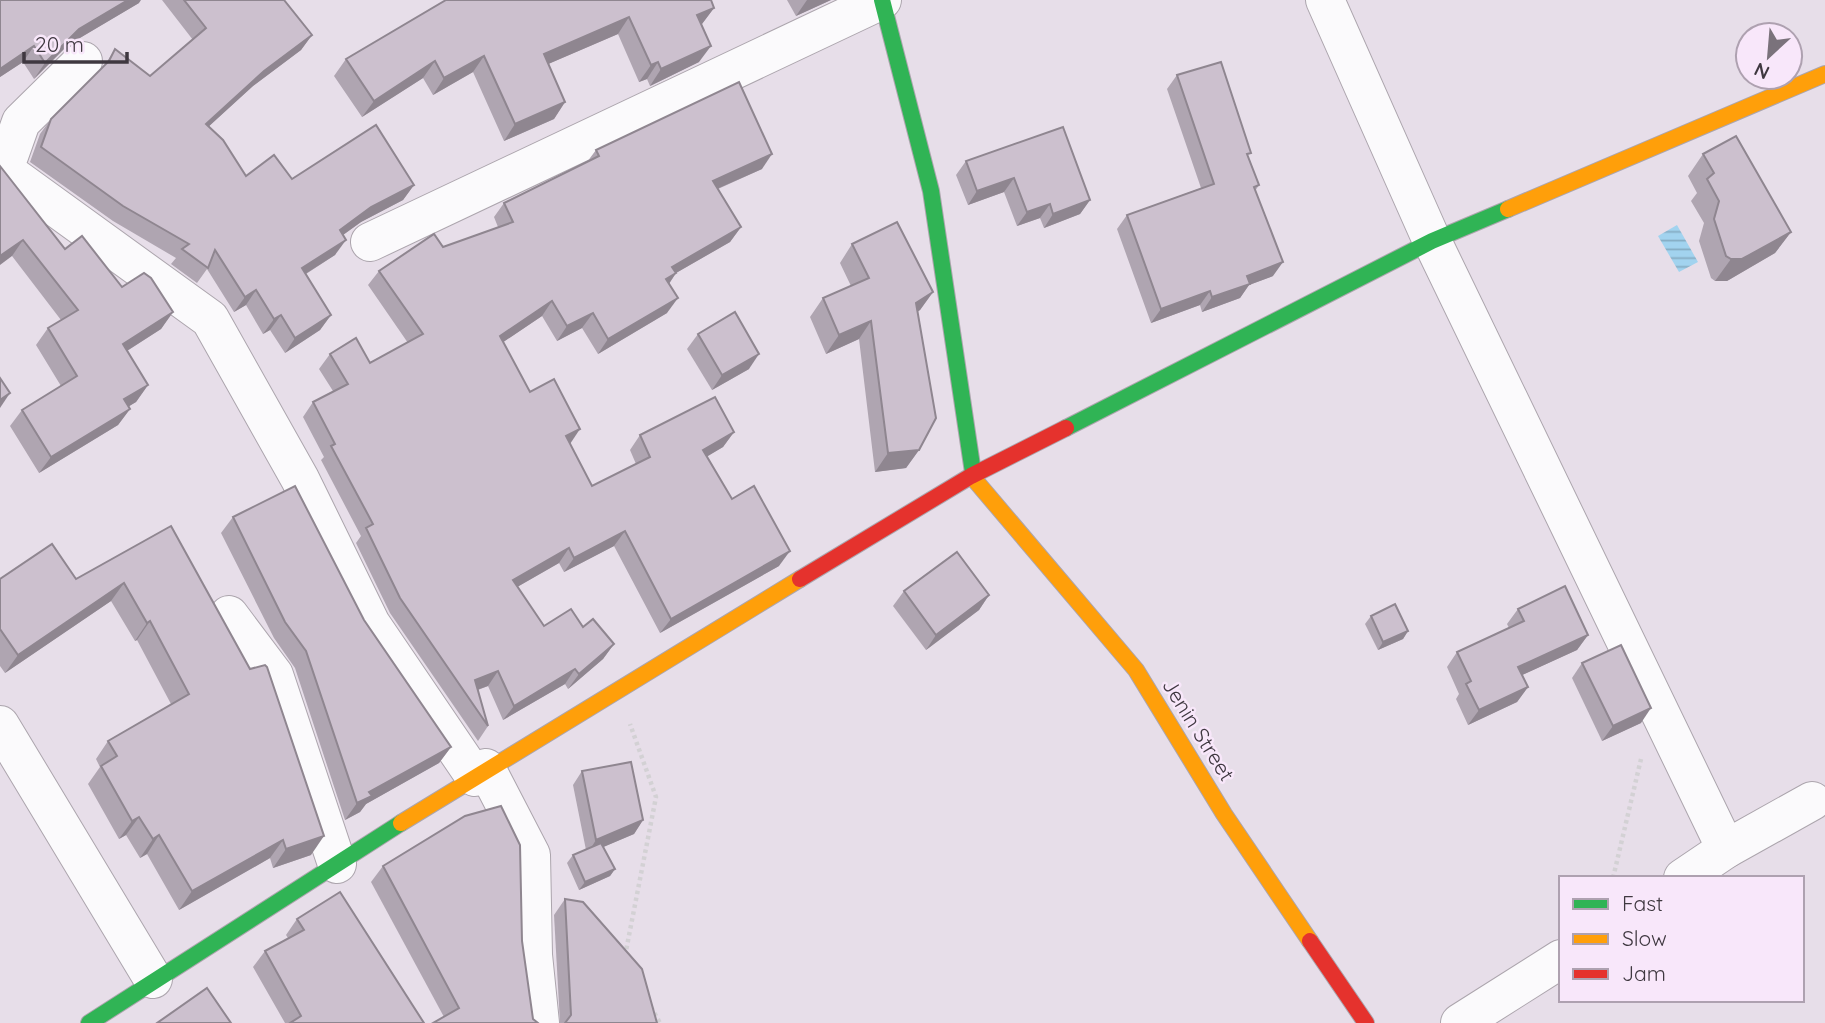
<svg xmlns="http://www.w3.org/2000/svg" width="1825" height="1023" viewBox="0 0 1825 1023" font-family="Quicksand,sans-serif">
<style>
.water{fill:url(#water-rules)}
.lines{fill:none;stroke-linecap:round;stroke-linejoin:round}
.street-casing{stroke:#aca5ad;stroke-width:40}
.fast-casing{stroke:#aca5ad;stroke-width:18}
.slow-casing{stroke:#aca5ad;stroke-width:18}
.jam-casing{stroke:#aca5ad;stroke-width:18}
.path{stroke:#d3d1d4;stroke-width:4.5;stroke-dasharray:3.5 3.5;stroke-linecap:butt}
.street{stroke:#fbfafc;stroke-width:38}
.fast{stroke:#30b455;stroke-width:16}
.slow{stroke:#ff9f0a;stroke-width:16}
.jam{stroke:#e5322d;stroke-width:16}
.wall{fill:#afa5b1}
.shaded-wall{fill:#8f8690}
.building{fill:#ccc0ce;stroke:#8f8690;stroke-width:2}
.labels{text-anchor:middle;stroke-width:5;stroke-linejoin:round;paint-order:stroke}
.street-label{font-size:21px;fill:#3f3840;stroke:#f8e7fa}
</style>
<defs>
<pattern id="water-rules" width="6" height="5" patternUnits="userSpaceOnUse" patternTransform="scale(1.75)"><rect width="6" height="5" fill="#a2d3ef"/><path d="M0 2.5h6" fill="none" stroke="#85acc3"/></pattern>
</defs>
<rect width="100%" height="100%" fill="#e7dee9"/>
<path class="water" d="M1677,225L1698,262L1679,272L1658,236Z"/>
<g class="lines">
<defs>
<g id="street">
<path d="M1325,0L1432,241L1726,849"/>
<path d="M83,61L21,122L4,170L210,319L300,479L371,624L475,777"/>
<path d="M370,242L882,0"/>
<path d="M229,615L274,675L337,864"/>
<path d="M0,725L153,979"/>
<path d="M486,768L531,855L533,955L540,1023"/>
<path d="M1683,878L1726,849L1812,801"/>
<path d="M1460,1023L1561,959"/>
</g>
<g id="fast">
<path d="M882,0L931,191L974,479"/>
<path d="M1066,428L1432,241L1508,209"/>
<path d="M89,1023L401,823"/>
</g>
<g id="slow">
<path d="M1508,209L1825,74"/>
<path d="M974,479L1136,670L1224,814L1310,941"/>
<path d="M401,823L800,579"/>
</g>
<g id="jam">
<path d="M800,579L971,476L1066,428"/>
<path d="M1310,941L1366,1023"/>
</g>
</defs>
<use href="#street" class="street-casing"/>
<use href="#fast" class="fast-casing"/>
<use href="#slow" class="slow-casing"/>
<use href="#jam" class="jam-casing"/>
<g class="path">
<path d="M1613,878L1641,759"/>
<path d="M625,956L656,797L630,724"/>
<path d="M651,1007L660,1023"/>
</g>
<use href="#street" class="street"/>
<use href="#fast" class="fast"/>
<use href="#slow" class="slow"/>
<use href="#jam" class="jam"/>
</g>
<g class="wall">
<path d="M0,0L139,3L68,45L34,79L23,62L0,77Z"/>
<path d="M162,0H284L312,35L301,50L253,86L209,126L246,176L414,185L403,200L361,222L343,235L335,255L306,274L331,315L320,330L285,353L270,330L263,334L246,305L234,312L207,269L197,283L171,264L176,258L113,221L30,162L40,134L51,119L103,68L115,49L150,76L193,40Z"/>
<path d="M446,0L714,8L701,25L699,62L650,86L647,79L639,82L618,34L548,64L565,102L554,119L504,141L473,72L433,95L423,78L362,117L334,76L346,59Z"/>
<path d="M787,0H831L796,16Z"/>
<path d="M1177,75L1248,157L1259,185L1255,191L1273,276L1249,285L1240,298L1202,312L1200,305L1151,323L1117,229L1127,215L1201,188L1167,89Z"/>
<path d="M596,150L762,169L718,189L741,227L730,242L676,273L669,284L667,313L598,354L582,328L557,341L542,316L503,342L530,392L569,444L592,486L636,464L630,450L640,435L734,432L723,447L707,456L732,499L779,566L660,633L614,546L564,572L559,563L517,587L544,626L583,627L614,644L603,659L568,689L565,684L503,720L488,686L478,690L488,726L478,741L390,613L356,543L361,536L321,460L324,457L303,417L313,402L333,391L319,369L330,354L370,363L408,343L368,285L379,271L498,227L494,217L504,203L587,162Z"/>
<path d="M1703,154L1791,232L1775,253L1727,281H1715L1711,278L1699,241L1704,223L1691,201L1697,193L1688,176Z"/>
<path d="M966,161L1090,200L1080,214L1044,228L1040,218L1017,226L1004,192L968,205L956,175Z"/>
<path d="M2,170L65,249L122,287L173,312L161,329L127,351L148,385L136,402L129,406L130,409L118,425L39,473L10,426L22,410L61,386L36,345L48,328L61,320L12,256Z"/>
<path d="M852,244L933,292L920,310L917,312L919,450L906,468L875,472L859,339L826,354L810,317L823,298L851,286L840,263Z"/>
<path d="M698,334L749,369L712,390L687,349Z"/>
<path d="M233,517L364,620L451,747L439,763L366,804L360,812L345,820L295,668L274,638L221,533Z"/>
<path d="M171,526L311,855L273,868L270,858L179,910L147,854L140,858L126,835L119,839L88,784L100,767L96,759L108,741L171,704L137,640L135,641L111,601L5,673L0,666V579H76Z"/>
<path d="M904,591L989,595L979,610L926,650L893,606Z"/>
<path d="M1518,609L1588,635L1577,650L1522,675L1528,687L1517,702L1468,725L1456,699L1459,694L1447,667L1457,652L1509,628L1507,624Z"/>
<path d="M1371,616L1408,631L1403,639L1378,650L1365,624Z"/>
<path d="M1582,663L1641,723L1602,741L1572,678Z"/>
<path d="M582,771L643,820L634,834L603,847L615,869L610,876L579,890L567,863L573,855L586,850L573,785Z"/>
<path d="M383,866L522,941L533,1019L444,1017L371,882Z"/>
<path d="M565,899L657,1023H560L554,915Z"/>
<path d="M297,919L424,1023H285L253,967L265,951L288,938L286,935Z"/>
</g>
<g class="shaded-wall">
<path d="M128,0H141L139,3L68,45L34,79L45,63L79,29Z"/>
<path d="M807,0H831L796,16Z"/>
<path d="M714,8L702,24L685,31L697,15Z"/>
<path d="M629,17L618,34L532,71L544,54Z"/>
<path d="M312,35L301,50L253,86L195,139L206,124L264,71Z"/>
<path d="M34,46L23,62L0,77V69Z"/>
<path d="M711,46L699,62L650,86L661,69Z"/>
<path d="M484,56L473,72L433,95L444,78Z"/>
<path d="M435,61L423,78L362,117L374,101Z"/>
<path d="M658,62L647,79L639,82L651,65Z"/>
<path d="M565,102L554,119L504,141L515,124Z"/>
<path d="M772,154L762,169L703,195L713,181Z"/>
<path d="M1014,178L1004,192L968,205L977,191Z"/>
<path d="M414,185L403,200L361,222L329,245L340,230L371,207Z"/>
<path d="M1090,200L1080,214L1044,228L1053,214Z"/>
<path d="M1050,204L1040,218L1017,226L1027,212Z"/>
<path d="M741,227L730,242L662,281L672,267Z"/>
<path d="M1791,232L1775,253L1727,281H1715L1731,259Z"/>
<path d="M23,240L12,256L0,265V256Z"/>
<path d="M346,240L335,255L291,283L302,268Z"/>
<path d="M1283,262L1273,276L1249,285L1240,298L1202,312L1212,297L1247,276Z"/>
<path d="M676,273L666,288V279Z"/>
<path d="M256,290L246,305L234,312L245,297Z"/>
<path d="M1210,291L1200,305L1151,323L1161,309Z"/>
<path d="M933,292L920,310L903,321L916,303Z"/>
<path d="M678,298L667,313L598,354L608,339Z"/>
<path d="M552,301L542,316L490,351L500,336Z"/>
<path d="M173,312L161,329L111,361L123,344Z"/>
<path d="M593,313L582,328L557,341L567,326Z"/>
<path d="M281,315L270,330L263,334L274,319Z"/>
<path d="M331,315L320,330L285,353L295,338Z"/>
<path d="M871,321L859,339L826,354L839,335Z"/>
<path d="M759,354L749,369L712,390L722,375Z"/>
<path d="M148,385L136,402L113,416L124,399Z"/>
<path d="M10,393L0,408V400Z"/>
<path d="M130,409L118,425L39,473L51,457Z"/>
<path d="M580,429L570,444L566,436Z"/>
<path d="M734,432L723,447L693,465L703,450Z"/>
<path d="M919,450L906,468L875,472L888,453Z"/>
<path d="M625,531L614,546L564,572L574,558Z"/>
<path d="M569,548L559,563L503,595L513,580Z"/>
<path d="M790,551L779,566L660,633L671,619Z"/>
<path d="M124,583L111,601L5,673L18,655Z"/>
<path d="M989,595L979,610L926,650L936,635Z"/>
<path d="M150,621L137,640L135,641L147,623Z"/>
<path d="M1408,631L1403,639L1378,650L1383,642Z"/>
<path d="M1588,635L1577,650L1507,682L1518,667Z"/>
<path d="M614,644L603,659L568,689L579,674Z"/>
<path d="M575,669L565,684L503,720L514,706Z"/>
<path d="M498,671L488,686L465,694L475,680Z"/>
<path d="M1528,687L1517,702L1468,725L1479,710Z"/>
<path d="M1651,708L1641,723L1602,741L1613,726Z"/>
<path d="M451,747L439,763L366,804L360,812L345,820L357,803L369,792Z"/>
<path d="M139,817L126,835L119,839L132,821Z"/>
<path d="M643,820L634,834L587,854L596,840Z"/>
<path d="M159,835L147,854L140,858L153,839Z"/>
<path d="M324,836L311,855L273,868L286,849Z"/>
<path d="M283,840L270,858L179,910L192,891Z"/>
<path d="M615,869L610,876L579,890L585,882Z"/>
</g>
<g class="building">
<path d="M0,0H128L79,29L45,63L34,46L0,69Z"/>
<path d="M184,0H284L312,35L264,71L206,124L223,140L246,176L274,155L292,179L376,125L414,185L371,207L340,230L346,240L302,268L331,315L295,338L281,315L274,319L256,290L245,297L215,250L208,268L182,249L189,244L123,206L41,147L51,119L109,61L115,49L150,76L206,28Z"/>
<path d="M446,0H711L714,8L697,15L711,46L661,69L658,62L651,65L629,17L544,54L565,102L515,124L484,56L444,78L435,61L374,101L346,59Z"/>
<path d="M1221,62L1251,153L1247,154L1259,185L1254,187L1283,262L1247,276L1250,284L1212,297L1210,291L1161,309L1127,215L1214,184L1177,75Z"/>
<path d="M739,82L772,154L713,181L741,227L672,267L676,273L666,279L678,298L608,339L593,313L567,326L552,301L500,336L530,392L554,379L580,429L566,436L592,486L650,457L640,435L715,397L734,432L703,450L732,499L754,486L790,551L671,619L625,531L574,558L569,548L513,580L544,626L571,609L583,627L593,619L614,644L579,674L575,669L514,706L498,671L475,680L488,726L400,598L366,528L373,524L331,446L335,444L313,402L348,384L330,354L356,338L370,363L423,334L379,271L434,234L443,247L513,222L504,203L599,156L596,150Z"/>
<path d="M1063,127L1090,200L1053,214L1050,204L1027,212L1014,178L977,191L966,161Z"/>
<path d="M1736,136L1791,232L1742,259H1731L1726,256L1714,219L1719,201L1707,179L1714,173L1703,154Z"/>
<path d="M0,166L65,249L82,236L122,287L144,273L151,278L173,312L123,344L148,385L124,399L130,409L51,457L22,410L77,376L48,328L78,310L23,240L0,256Z"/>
<path d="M897,222L933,292L916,303L936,418L919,450L888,453L871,321L839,335L823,298L869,278L852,244Z"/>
<path d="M735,312L759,354L722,375L698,334Z"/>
<path d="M0,378L10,393L0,400Z"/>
<path d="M295,486L364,620L451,747L369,792L372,796L357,803L306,651L285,622L233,517Z"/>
<path d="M171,526L250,669L265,665L267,667L324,836L286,849L283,840L192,891L159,835L153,839L139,817L132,821L101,766L117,756L108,741L189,694L150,621L147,623L124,583L18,655L0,629V579L52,544L76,579Z"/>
<path d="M957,552L989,595L936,635L904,591Z"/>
<path d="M1565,586L1588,635L1518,667L1528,687L1479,710L1466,684L1471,681L1457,652L1524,621L1518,609Z"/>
<path d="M1395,604L1408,631L1383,642L1371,616Z"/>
<path d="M1621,645L1651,708L1613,726L1582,663Z"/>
<path d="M631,762L643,820L596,840L582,771Z"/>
<path d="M501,806L520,845L522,941L533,1019L538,1023H433L459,1008L383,866L465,816Z"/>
<path d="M601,843L615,869L585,882L573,855Z"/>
<path d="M340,892L424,1023H290L301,1016L265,951L304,930L297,919Z"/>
<path d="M565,899L583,902L642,969L657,1023H565L571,1015Z"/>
<path d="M207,988L231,1023H157Z"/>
</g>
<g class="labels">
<g class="street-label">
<text transform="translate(1198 730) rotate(58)" y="7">Jenin Street</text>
</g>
</g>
<rect x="1559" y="876" width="245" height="126" fill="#f8e7fa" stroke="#aea1b0" stroke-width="2"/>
<rect x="1573" y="899" width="35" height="10" fill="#30b455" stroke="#aea1b0" stroke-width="2"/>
<text x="1622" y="911" font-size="21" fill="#3f3840">Fast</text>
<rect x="1573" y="934" width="35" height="10" fill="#ff9f0a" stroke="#aea1b0" stroke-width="2"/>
<text x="1622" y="946" font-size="21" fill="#3f3840">Slow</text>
<rect x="1573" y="969" width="35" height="10" fill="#e5322d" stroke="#aea1b0" stroke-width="2"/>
<text x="1622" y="981" font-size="21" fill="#3f3840">Jam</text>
<g transform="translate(1769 56) rotate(206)"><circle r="33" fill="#f8e7fa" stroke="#aea1b0" stroke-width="2"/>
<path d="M0-5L12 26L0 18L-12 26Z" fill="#7a727b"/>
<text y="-10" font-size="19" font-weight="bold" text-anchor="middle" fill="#3f3840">N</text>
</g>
<path d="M24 52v10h103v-10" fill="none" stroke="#3f3840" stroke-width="3.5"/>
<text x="35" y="52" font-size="21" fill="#3f3840" stroke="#f8e7fa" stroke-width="5" paint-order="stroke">20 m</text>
</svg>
